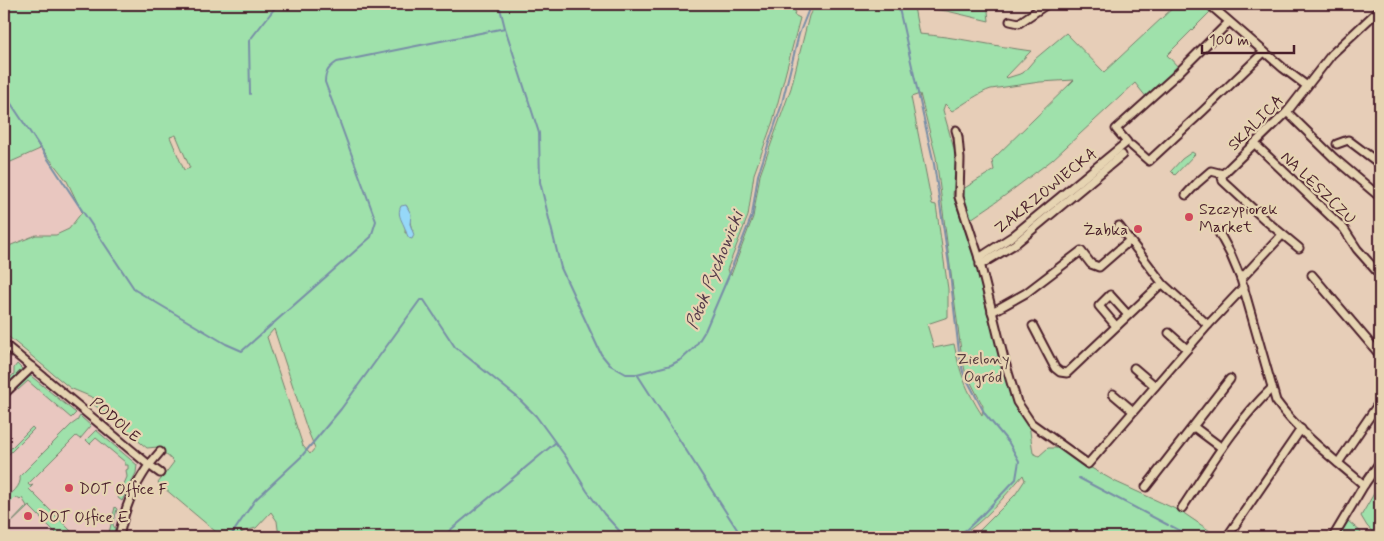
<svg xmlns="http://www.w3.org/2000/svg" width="1384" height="541" viewBox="0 0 1384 541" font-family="Mynerve,sans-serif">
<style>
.built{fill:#e9c7c0}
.green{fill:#9fe1ab;stroke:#74806b;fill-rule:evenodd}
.water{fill:#96d8f8;stroke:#788ea6}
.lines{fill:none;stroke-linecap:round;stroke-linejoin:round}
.stream{stroke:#788ea6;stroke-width:2}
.street-casing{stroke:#4a1f2b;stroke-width:11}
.street{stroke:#e6d4b2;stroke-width:7}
.poi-dot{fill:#d1495b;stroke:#e6d4b2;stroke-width:2}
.labels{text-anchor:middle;stroke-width:4.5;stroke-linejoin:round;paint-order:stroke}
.street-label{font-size:16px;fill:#4a1f2b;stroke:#e6d4b2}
.poi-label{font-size:16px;fill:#4a1f2b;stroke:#e6d4b2;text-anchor:start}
.park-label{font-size:16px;fill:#573c3e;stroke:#e6d4b2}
.water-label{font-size:18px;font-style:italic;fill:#553b4a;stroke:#e6d4b2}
</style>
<rect width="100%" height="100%" fill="#e7ceb8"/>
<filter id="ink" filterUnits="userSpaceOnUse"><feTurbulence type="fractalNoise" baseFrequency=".02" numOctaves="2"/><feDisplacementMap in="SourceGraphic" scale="10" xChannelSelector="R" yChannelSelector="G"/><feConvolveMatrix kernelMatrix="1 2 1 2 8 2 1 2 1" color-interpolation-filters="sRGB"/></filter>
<g filter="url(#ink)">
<g class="built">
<path d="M39,149L82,212L69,229L56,235H36L4,248V165Z"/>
<path d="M4,347L134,456L141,464V468L121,509L115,537H4Z"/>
</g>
<g class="green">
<path d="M4,4H796L797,5L794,15L800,18L773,121L754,174L748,216L727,270L731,275L753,217L760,175L791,88L809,16L815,4H991L988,11L989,21L947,11L914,7L919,34C957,37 994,46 1031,51L1006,77L1007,78L1023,73L1035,59L1066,33L1104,72L1177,4C1190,4 1201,3 1213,9L1167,55L1179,68L1147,98L1135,83L1052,160L999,200L971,219L963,198V189L994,170L992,160L1074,80L1040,82L991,89C980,92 963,105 952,111L945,104L943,110L956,156L953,195L975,260L987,311L1011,398L1020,414L1029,424L1033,453L1039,456L1048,448H1061L1086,465L1116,482L1182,512L1219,537H971L977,533L1015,495L1025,480L1023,475C1003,498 985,521 959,537H279L277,521L271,512L256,528L241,532L248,537H222L158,483L174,462L158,447L147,448L92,403L94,398L70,388L4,333V248L36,235H56L69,229L82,212L67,181L35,140L40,149L4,165ZM920,94L936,157L961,351L965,371L983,406L982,415C966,390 960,373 954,344L934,348L927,324L948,317V289L936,205L932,204L911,97ZM176,135L190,168L184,170L170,137ZM406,205C412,214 408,223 413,231L405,233ZM274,329L307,429L315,448L310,454L303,446L267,337Z"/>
<path d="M1192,152L1195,154L1175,175L1171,171L1182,159Z"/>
<path d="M17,364L22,369V371L4,389V383L14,374V368Z"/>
<path d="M30,376H31L76,413L71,418L28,381L18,390L17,388Z"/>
<path d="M80,416L91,426L80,439L76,436L28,484L30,486L33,485L29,489L77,537H60L29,506L6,528L4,523L6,521L10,524L27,506L22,498L20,500L16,497L4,509V500C11,493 22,487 20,476L71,425L78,420V419Z"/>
<path d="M32,427L34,429L7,456L5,454Z"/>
<path d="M96,430L137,465L136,473L122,501L118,498L127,477L126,470L128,469V465H125V462L96,438L90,444L86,440Z"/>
<path d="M1380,483V537H1377L1367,526L1361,516Z"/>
<path d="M115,507L117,509L113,525L115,528L113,537L109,533Z"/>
<path d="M1348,521L1361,532L1359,535L1362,537H1338Z"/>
</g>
<path class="water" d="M406,205L411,214L410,224L414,235L412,239L409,238C406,234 406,230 404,226C401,219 397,214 401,206Z"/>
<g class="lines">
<g class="stream">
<path d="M499,4L505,28L539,133L540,182L561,268L601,354L610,365L626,374H637L671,365L682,359L695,347L705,331L729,275L752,215L758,175L781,107L799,34L811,4"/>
<path d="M898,4L934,164L949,265L959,352L963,372L985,414L1009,443L1019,461L1016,479L982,515L967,529L954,537"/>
<path d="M4,93L135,290L226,344L242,351L371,237L376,221L325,82C325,72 329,67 337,62L505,28"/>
<path d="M250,94L249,41L278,4"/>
<path d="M637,374L742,537"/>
<path d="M1079,478L1168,525"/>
<path d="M1171,526L1192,537"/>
<path d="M230,537L255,500L301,457L341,409L420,300H424L455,347L517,397L536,416L566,457L587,491L604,514L625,537"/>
<path d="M442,537L555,443"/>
</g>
<defs>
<g id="street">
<path d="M1209,4L1283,68L1307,86"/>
<path d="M1010,21L1019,23L1047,4"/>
<path d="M1287,112L1334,158L1380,197"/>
<path d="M956,130L958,137L960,159L959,197L978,255L1004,359L1017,402L1031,423L1088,464L1208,325L1244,287"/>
<path d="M1255,144L1344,229L1357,249L1380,275"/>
<path d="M1337,144L1348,140L1380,164"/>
<path d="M1132,146L1149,161L1203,111L1264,52"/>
<path d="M1186,195L1197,183L1211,171L1223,174"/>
<path d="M1119,226L1163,284L1208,325"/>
<path d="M1218,231L1230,253L1241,279L1276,401C1300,434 1334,459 1364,485"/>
<path d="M1299,248L1264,219L1223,181L1222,177L1223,174L1287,112L1332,54L1380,9"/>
<path d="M979,258L1013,236L1127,142L1116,129L1175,76L1229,22"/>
<path d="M980,265L1015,244L1122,155"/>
<path d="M1312,275L1380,355"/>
<path d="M1241,279L1282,235"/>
<path d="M992,312L1026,293L1081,251L1091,264L1099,267L1129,241"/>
<path d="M1033,326L1055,368L1060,372L1067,373L1158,287L1163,284"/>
<path d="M1116,326L1099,306L1110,295L1128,315"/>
<path d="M1169,333L1187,349"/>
<path d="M4,344L149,465C132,490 125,507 119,537"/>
<path d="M1134,368L1155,386"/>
<path d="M4,394L32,367"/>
<path d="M1113,394L1133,411"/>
<path d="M1194,427L1222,448"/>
<path d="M1338,463L1379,403"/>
<path d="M160,473L149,465L160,452"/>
<path d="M1146,487L1230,379"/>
<path d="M1182,508C1210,466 1236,422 1272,388"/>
<path d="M1227,537L1301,429"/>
<path d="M1333,537L1364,485L1380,462"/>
</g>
</defs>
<use href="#street" class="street-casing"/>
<use href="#street" class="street"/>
</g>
</g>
<g class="poi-dot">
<circle cx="1189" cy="217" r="5"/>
<circle cx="1138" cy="229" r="5"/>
<circle cx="69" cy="488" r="5"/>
<circle cx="28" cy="516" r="5"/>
</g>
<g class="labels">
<g class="street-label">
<text transform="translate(1255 122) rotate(-45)" y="6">SKALICA</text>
<text transform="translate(1319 187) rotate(44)" y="6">NA LESZCZU</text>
<text transform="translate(1045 190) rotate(-39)" y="6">ZAKRZOWIECKA</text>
<text transform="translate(116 419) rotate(40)" y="6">PODOLE</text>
</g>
<g class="poi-label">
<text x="1199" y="214">Szczypiorek<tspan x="1199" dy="18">Market</tspan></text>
<text x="1128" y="235" text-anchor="end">Żabka</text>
<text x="79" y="494">DOT Office F</text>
<text x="38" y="522">DOT Office E</text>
</g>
<g class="park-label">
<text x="983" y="364">Zielony<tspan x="983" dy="18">Ogród</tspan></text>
</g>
<g class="water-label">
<text transform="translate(714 270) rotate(-68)" y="6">Potok Pychowicki</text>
</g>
</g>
<rect width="1384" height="541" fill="none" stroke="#e6d4b2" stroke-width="20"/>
<rect x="10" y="10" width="1364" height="521" fill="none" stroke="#4a1f2b" stroke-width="2" filter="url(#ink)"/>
<path d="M1202 45v8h92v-8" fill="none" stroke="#4a1f2b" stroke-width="2.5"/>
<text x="1209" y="45" font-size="15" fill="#4a1f2b" stroke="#e6d4b2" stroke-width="4" paint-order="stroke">100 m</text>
</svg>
